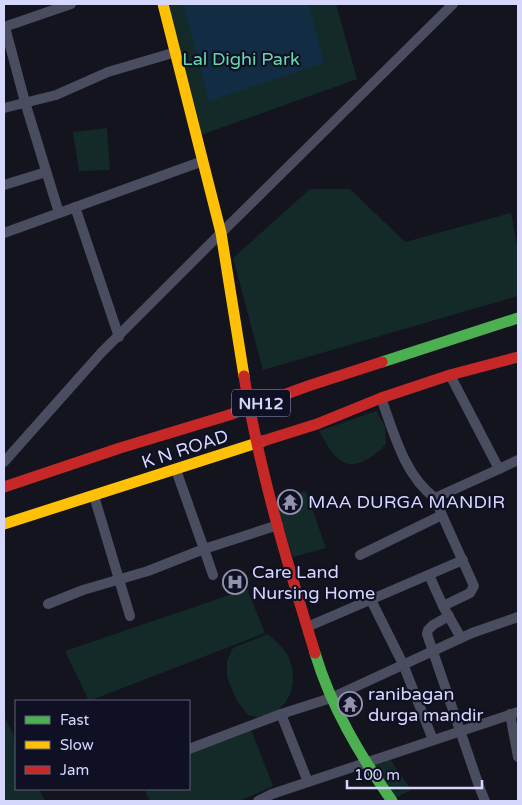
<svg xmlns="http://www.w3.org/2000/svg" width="522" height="805" viewBox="0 0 522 805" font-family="'Varela Round',sans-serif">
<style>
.green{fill:#132a28}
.water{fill:#112c43}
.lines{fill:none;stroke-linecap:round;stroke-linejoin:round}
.street{stroke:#4a4c5f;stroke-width:10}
.fast{stroke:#4caf50;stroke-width:11}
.slow{stroke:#ffc107;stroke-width:11}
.jam{stroke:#c62828;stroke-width:11}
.labels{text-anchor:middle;stroke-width:4.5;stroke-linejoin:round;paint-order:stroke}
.shield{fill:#101024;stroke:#9a9bbc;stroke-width:1}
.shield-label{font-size:16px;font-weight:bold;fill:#d5d7fd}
.park-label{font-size:18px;fill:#64d9aa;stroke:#101024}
.street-label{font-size:18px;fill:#d5d7fd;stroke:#101024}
.poi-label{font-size:18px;fill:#d5d7fd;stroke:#101024;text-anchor:start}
</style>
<rect width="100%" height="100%" fill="#14141f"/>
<g class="green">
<path d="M168,4H336L357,79L201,135Z"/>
<path d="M107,128L110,170L79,171L73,132Z"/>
<path d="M310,189H350L405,242L511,213L518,250V296L263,370L233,258Z"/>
<path d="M376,411L385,426L386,444C376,455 355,472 340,460C331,453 325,441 319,431Z"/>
<path d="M306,491L326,548L293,557L275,501Z"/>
<path d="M247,589L265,633L89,701L65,651Z"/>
<path d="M268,634C274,641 283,646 287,654C295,668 296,692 283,705C277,711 268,715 260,718L248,715L237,701L227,677V661L233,648Z"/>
<path d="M4,715L16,741V789H39L45,801H4Z"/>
<path d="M248,722L273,786L239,801H150L144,789H189V747Z"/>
<path d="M388,756L411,790L395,798L369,764Z"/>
</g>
<path class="water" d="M183,4H309L324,63L209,101Z"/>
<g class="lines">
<g class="street">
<path d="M4,27L71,4"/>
<path d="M5,27L25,102L59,213"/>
<path d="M4,108L56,95L108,72L176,52"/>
<path d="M4,185L46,172"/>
<path d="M75,207L119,337"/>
<path d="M4,233L203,161"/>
<path d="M381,398C394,433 404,475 435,498"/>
<path d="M4,462L101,353L221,233L453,4"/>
<path d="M499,469L518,460"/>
<path d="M94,496L130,616"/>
<path d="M442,515L435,498L499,469L450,375"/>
<path d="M360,555L442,515L474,586L470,593L443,606"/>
<path d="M213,575L204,549L278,525"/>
<path d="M429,575L443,606L461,638"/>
<path d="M371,600L403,664L433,740"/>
<path d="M48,604L83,590L148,571L204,549L176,470"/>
<path d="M449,616L433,625L428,630L427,634L479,786L485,801"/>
<path d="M307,627L463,560"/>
<path d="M281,714L308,782"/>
<path d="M510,714L518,757"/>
<path d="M189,749L281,714L331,698L472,633L518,617"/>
<path d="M258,801L272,794L518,712"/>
</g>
<g class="fast">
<path d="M382,362L518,318"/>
<path d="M315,653C331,707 360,755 392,801"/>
</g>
<g class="slow">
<path d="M163,4L221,233L244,376"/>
<path d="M4,524L263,441"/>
</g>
<g class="jam">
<path d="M244,376C259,470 287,562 315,653"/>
<path d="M263,441L317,424L381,398L450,375L518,357"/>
<path d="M4,487L120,448L229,415L308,386L382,362"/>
</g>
</g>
<defs>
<symbol id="temple-ring" viewBox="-11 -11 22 22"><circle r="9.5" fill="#101024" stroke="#9193af" stroke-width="1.5"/><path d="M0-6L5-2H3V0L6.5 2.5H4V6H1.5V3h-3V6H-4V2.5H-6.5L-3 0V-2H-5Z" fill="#9193af"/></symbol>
<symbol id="hospital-ring" viewBox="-11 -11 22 22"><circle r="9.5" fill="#101024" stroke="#9193af" stroke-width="1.5"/><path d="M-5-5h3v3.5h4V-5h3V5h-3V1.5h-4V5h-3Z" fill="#9193af"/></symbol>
</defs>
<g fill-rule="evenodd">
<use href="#temple-ring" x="276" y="488" width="28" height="28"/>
<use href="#hospital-ring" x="221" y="568" width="28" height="28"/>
<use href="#temple-ring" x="336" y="690" width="28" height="28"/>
</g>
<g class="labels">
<rect class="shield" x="232" y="389.5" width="58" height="27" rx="4"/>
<g class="shield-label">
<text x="261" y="409">NH12</text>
</g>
<g class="park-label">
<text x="241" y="65">Lal Dighi Park</text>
</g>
<g class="street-label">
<text transform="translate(185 449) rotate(-18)" y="6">K N ROAD</text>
</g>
<g class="poi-label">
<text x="308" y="508">MAA DURGA MANDIR</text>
<text x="252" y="578">Care Land<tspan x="252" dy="21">Nursing Home</tspan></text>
<text x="368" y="700">ranibagan<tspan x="368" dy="21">durga mandir</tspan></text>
</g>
</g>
<rect width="522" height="805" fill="none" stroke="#d5d7fd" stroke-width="10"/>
<rect x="15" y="700" width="175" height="90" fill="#101024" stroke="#5f607b"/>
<rect x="25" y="716" width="25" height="8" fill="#4caf50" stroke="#5f607b"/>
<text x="60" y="725" font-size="15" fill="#d5d7fd">Fast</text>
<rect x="25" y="741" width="25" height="8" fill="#ffc107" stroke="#5f607b"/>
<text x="60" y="750" font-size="15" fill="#d5d7fd">Slow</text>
<rect x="25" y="766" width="25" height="8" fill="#c62828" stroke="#5f607b"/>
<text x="60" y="775" font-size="15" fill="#d5d7fd">Jam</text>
<path d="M347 780v8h135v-8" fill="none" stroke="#d5d7fd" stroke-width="2.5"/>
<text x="354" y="780" font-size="15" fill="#d5d7fd" stroke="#101024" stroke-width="4" paint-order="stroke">100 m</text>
</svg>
